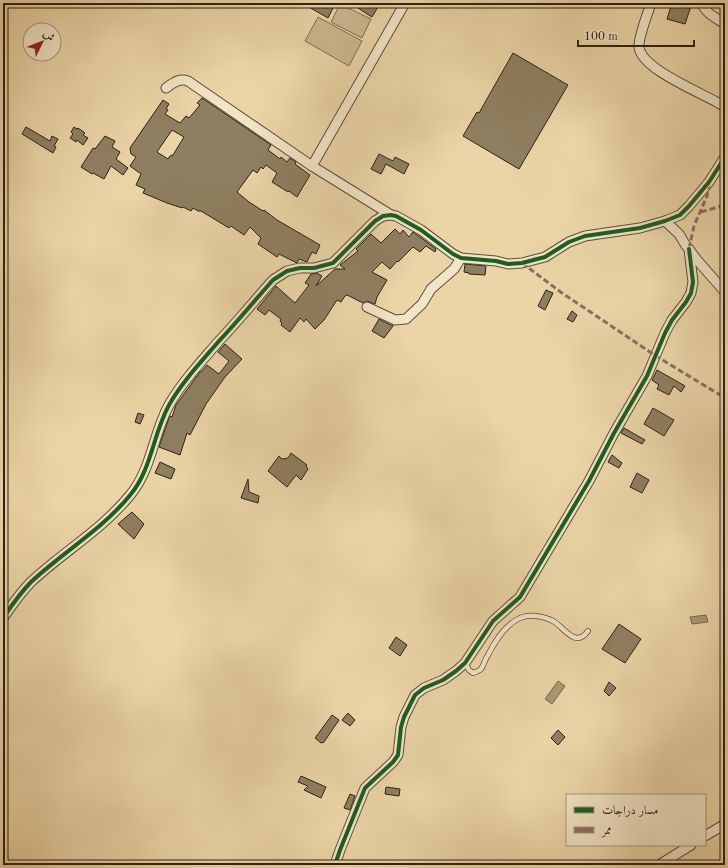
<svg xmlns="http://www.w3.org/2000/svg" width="728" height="868" viewBox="0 0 728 868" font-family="'Old Standard TT',Amiri,serif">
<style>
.green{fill:#cbb68e;stroke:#7c6c52}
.water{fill:#aa9876;stroke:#786850}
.building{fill:#8f7f61;stroke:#2c2116;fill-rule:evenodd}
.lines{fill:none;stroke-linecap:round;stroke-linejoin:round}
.service-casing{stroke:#5c4e3a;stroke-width:6}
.minor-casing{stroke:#5c4e3a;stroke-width:11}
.service{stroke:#f2e4c6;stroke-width:4.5}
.minor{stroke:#f2e4c6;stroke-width:9}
.quiet{stroke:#8d6e63;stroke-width:3;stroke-dasharray:6 3;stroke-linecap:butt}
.cycleway-casing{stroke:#f2e4c6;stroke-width:6}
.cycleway{stroke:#1b5e20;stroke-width:4}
</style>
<rect width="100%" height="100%" fill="#ebd5a7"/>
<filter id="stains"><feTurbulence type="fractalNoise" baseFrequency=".005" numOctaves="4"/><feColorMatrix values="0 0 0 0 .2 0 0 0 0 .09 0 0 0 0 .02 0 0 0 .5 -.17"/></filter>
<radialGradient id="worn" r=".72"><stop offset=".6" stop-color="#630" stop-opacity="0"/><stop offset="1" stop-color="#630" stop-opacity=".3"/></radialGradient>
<g class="green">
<path d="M340,4L371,19L362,38L331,22Z"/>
<path d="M318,17L362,41L349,66L305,41Z"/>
</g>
<g class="water">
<path d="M706,615L708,622L692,624L690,617Z"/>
<path d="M558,681L565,686L552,704L545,699Z"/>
</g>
<g class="building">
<path d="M302,3H325L333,8L328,18Z"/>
<path d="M350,3H375L379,5L372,17Z"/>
<path d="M672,3H692L685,24L667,19Z"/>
<path d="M513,53L568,85L519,169L463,136L477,112L479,113Z"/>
<path d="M202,98L271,145L268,150L280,159L281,157L287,162L290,158L296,162L295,164L310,175L297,197L289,191L288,192L272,182L277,173L266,165L263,169L261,167L257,173L253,170L237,192L249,202L263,211L264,210L277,220L320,245L316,254L312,252L307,262L299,259L297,263L279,254L277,257L258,244L261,238L250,227L244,235L231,226L229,228L201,211H198L193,208L191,211L183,207L182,208L167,203L143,193L145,189L136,185L141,174L130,166L136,157L131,154L130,148L163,100L169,104L166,109L168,110L165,114L180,123L186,116L189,118L200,105L197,103ZM172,130L184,137L173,155L170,156L168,159L157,152Z"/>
<path d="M26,127L50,141L52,136L58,139L54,146L56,147L53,153L22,134Z"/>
<path d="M74,127L77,129L78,128L85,133L83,135L88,138L83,145L77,140L76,142L70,138L73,134L71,132Z"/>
<path d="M105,136L115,141L112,147L120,152L116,159L128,168L123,175L111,166L104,179L93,173L92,174L81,167L93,148L95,149Z"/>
<path d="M379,154L393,161L395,157L409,164L404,174L386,164L381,174L371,169Z"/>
<path d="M395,229L400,234L403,230L409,237L413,232L436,249L435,252L426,246L420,252L413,247L398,262L397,261L390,269L382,262L372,272L387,280L377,297L375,304L367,301L363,303L347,295L345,296L341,302L337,300L324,320L315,329L306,319L304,322L300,318L290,332L281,325L282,323L280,321L281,319L269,310L265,315L257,309L276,286L295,303L309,285L305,283L311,274L317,273L322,276L316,286L335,269H345L340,265L358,251L356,249L371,234L381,243Z"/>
<path d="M465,264L486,266L485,275L469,274V273L464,272Z"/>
<path d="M546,290L553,293L545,310L538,306Z"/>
<path d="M572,311L577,315L573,322L567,319Z"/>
<path d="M379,319L393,326L384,338L372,331Z"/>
<path d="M225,344L242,359L225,377L206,404L190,435L187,433L180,455L159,447L169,418L170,416L172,417L176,405L197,376L200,372H201L207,365L219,374L229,361L218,352Z"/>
<path d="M657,370L685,386L681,392L674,386L669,395L657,389L659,385L652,380Z"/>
<path d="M653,408L674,420L664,436L644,424Z"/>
<path d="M138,413L144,415L140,424L135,422Z"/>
<path d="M624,428L645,440L642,444L621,433Z"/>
<path d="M291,453L307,465L306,466L308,469L301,480L296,475L287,487L268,471L279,456L282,459L288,458Z"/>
<path d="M612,455L622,463L619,468L608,462Z"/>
<path d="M160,462L175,469L171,479L155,473Z"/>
<path d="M637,473L649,480L642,493L630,487Z"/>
<path d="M248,479L249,492L259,496L258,503L241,498Z"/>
<path d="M132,512L144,524L134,539L118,524Z"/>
<path d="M619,624L641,639L625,663L602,649Z"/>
<path d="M396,637L407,645L400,656L389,648Z"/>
<path d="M609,682L616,688L609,696L604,691Z"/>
<path d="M348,713L355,720L350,726L342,720Z"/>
<path d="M332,715L339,720L324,742L321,743L315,738Z"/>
<path d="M558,730L565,737L558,745L551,738Z"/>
<path d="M301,776L326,787L321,798L304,790L308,786L298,782Z"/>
<path d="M386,787L400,789L399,796L385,794Z"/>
<path d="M350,794L355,796L350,810L344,808Z"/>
</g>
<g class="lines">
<defs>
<path id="service" d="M465,663L469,670L473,673C476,672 479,671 481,669C484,665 485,659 488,655C495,641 507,622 523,617C532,614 546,617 553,621C564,627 575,649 588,631"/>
<g id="minor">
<path d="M651,3C648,13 638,38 639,47C641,70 706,94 725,107"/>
<path d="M702,3C705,13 716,18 725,24"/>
<path d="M166,88C173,83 179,78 188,81L312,166"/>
<path d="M391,215L312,166L405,3"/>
<path d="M665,221L679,234L685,244L697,260L725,292"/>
<path d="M367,307L395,320L406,319L422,304L431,289L454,269L461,258"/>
<path d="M3,618C12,605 20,593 31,582C63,552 103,529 131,494C152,468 153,434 169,405C182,382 201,362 219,341C238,321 255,300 273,280L287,271L300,268H314L333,263L375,221L383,216L391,215L396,216L421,230L453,254L461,258L496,261L508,264L522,263L545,257L569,242L585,236L640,228L665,221L680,215L689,206L709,182L725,157"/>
<path d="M705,836L725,824"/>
<path d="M335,865L340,850L365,788L393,762L398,755L401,727L404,717L415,695L424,688L443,680L456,671L465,663L493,621L520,597L589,481L614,433L647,376L665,333L672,320L686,302L691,293L693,282L689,249"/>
<path d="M659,865L691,845"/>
</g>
</defs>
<use href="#service" class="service-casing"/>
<use href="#minor" class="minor-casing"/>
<use href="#service" class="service"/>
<use href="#minor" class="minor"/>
<g class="quiet">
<path d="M701,212L725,205"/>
<path d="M689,249L694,226L707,196L709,184"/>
<path d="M522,263L562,293L656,356L725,398"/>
</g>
<defs>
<g id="cycleway">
<path d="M3,618C12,605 20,593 31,582C63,552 103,529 131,494C152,468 153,434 169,405C182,382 201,362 219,341C238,321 255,300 273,280L287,271L300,268H314L333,263L375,221L383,216L391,215L396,216L421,230L453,254L461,258L496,261L508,264L522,263L545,257L569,242L585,236L640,228L665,221L680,215L689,206L709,182L725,157"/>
<path d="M335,865L340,850L365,788L393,762L398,755L401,727L404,717L415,695L424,688L443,680L456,671L465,663L493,621L520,597L589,481L614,433L647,376L665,333L672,320L686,302L691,293L693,282L689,249"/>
</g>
</defs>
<use href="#cycleway" class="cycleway-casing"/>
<use href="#cycleway" class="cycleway"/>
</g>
<rect width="728" height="868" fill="none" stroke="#ebd5a7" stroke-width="16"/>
<rect x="4" y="4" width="720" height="860" fill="none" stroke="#2c2116" stroke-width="2"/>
<rect x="8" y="8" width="712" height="852" fill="none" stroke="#2c2116"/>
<rect x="566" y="794" width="140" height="52" fill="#f2e4c6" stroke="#a39680"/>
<rect x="574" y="807" width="20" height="6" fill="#1b5e20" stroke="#a39680"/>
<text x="602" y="814" font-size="12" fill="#2c2116">مسار دراجات</text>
<rect x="574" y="827" width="20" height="6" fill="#8d6e63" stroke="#a39680"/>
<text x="602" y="834" font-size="12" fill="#2c2116">ممر</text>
<g transform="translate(42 42) rotate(47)"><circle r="19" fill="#f2e4c6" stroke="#a39680"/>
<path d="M0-3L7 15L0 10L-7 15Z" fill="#8f2418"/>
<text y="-6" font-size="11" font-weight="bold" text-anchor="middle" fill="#2c2116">ش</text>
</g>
<path d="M578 40v6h116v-6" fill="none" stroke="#2c2116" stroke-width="2"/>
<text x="584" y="40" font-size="12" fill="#2c2116" stroke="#f2e4c6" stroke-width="3" paint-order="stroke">100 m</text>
<rect width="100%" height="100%" filter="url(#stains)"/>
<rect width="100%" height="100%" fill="url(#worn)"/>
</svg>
